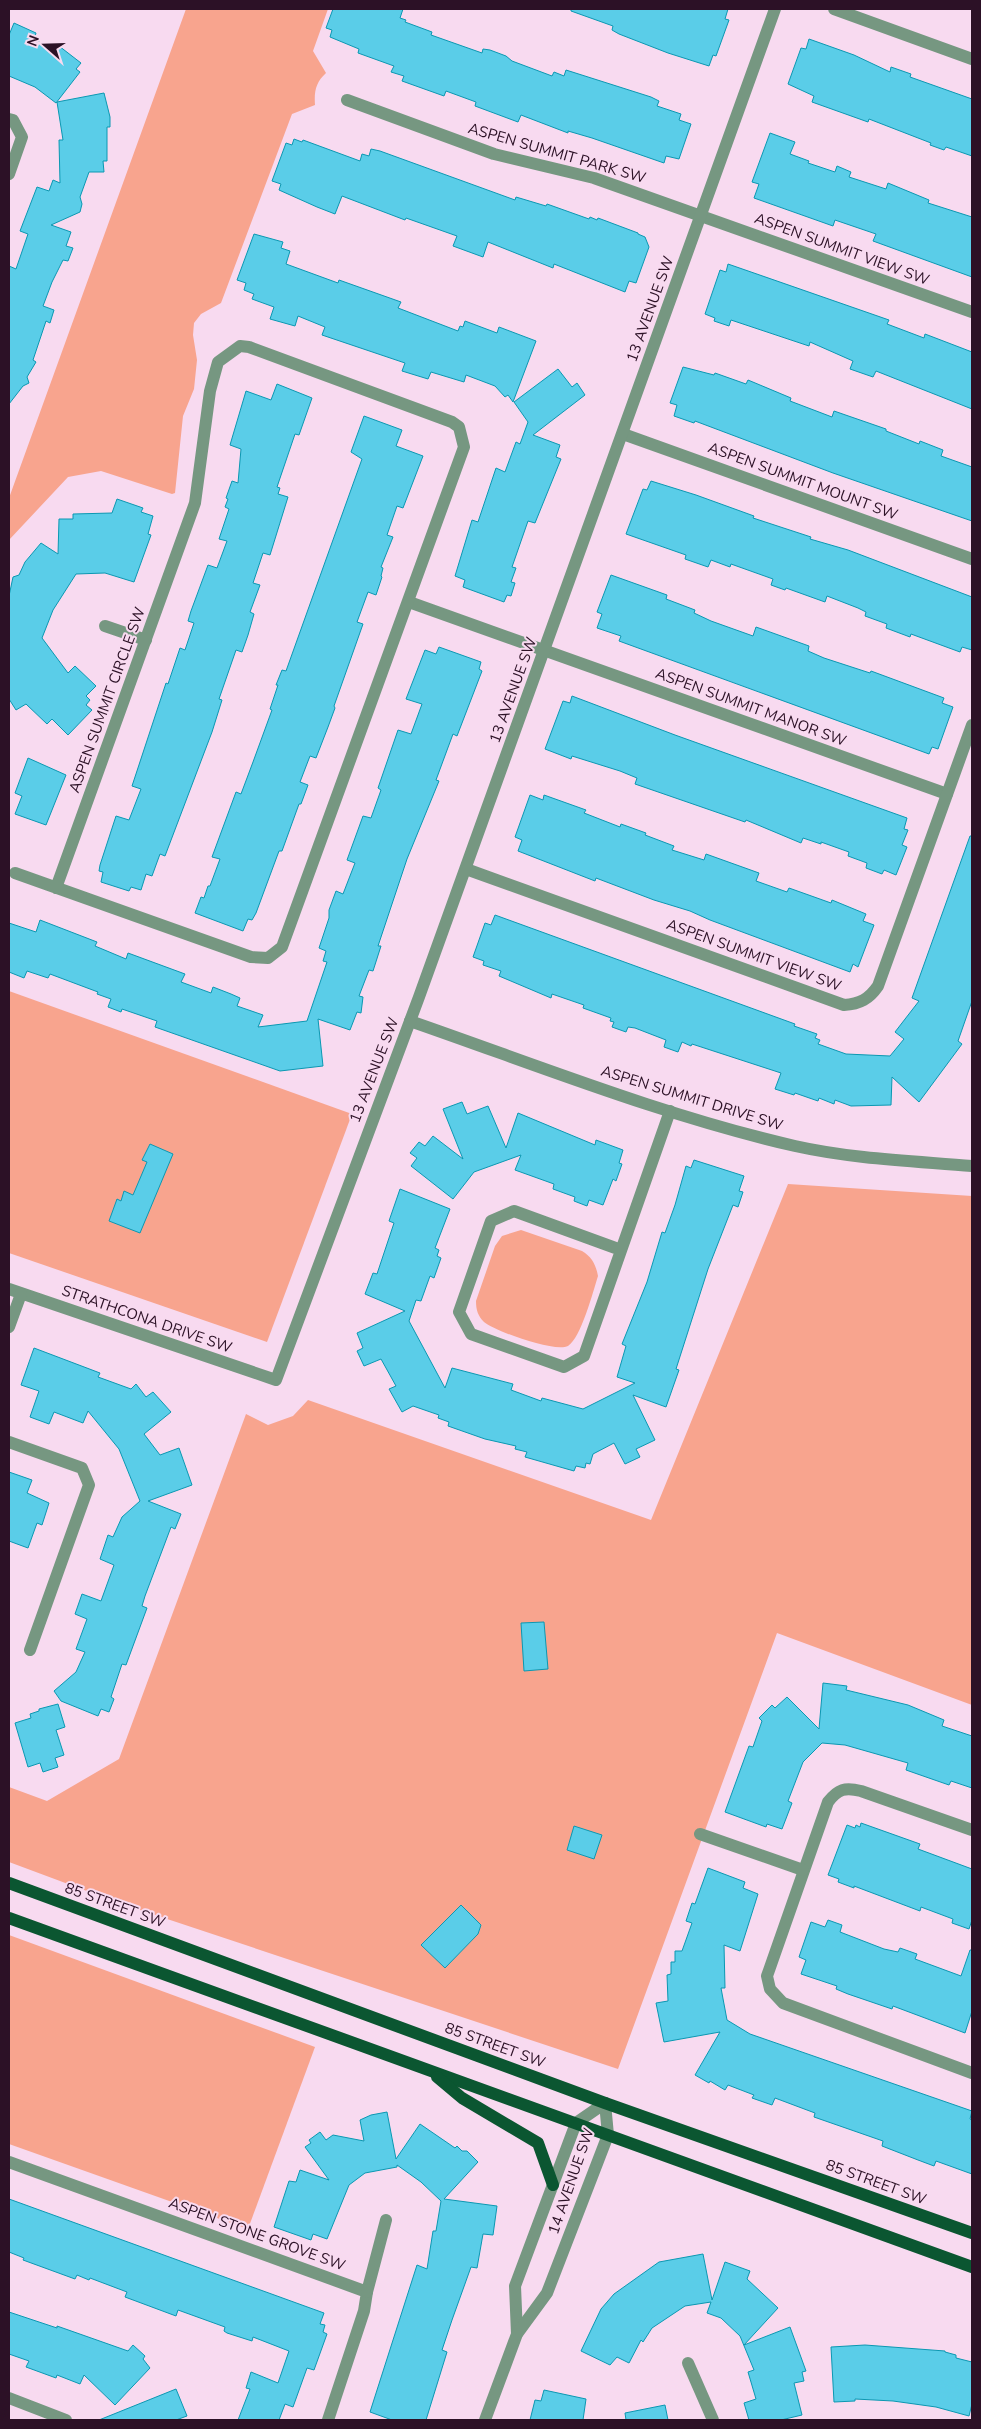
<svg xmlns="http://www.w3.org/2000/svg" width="981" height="2429" viewBox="0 0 981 2429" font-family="'Nunito Sans',sans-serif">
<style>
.green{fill:#f8a48e}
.building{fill:#5acde8;stroke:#0b98b2}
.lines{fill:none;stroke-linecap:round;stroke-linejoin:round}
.minor{stroke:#769781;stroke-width:12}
.major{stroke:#0b5631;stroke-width:12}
.labels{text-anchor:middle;stroke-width:4;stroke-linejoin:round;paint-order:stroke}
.street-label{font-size:15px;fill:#2c1126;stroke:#f8daf0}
</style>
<rect width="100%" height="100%" fill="#f8daf0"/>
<g class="green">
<path d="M186,9H328L313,51L326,73C316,82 314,91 315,105L292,114L221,303L201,314L194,323L193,335L197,360L194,389L183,416L175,493L172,494L101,471L68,477L9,540V498Z"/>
<path d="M9,991L352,1114L267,1342L9,1253Z"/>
<path d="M788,1184L972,1196V1705L777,1633L618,2069L119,1903L9,1862V1787L47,1801L119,1759L246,1414L268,1425L293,1416L308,1400L651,1520Z"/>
<path d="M521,1230L582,1251C592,1257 596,1265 598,1276C593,1292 581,1338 568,1346C555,1353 495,1331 484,1322C478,1316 476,1310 476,1301L495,1246L502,1236Z"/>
<path d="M9,1935L315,2047L248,2229L9,2144Z"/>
</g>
<g class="building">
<path d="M333,9H403L400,18L406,20L405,22L432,32L431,35L482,53L483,49L490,50L506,56L512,61L552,76L554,72L564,76L566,70L651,97L659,101L657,106L681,114L679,120L691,124L679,159L666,156L664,163L592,138L568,131V133L521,115L518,122L475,106L476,102L446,91L444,96L402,81L404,76L391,72L394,66L358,53L359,49L330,37L332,30L326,28Z"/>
<path d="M571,9H728L725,19L729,20L716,56L713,55L709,66L668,53L619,34L612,30L613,26L571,11Z"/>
<path d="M14,23L36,33L34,40L57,49L59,46L81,63L76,69L80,72L56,103L35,87L9,76V35Z"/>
<path d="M809,39L854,55L890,72L891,67L911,74L910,77L972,99V156L946,147L944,150L930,145L931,143L869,119L868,122L812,102L814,96L788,84L801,48L806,49Z"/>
<path d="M104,93L110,117V127H107V161H103L104,172H89L80,197L82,204L80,212L51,225L71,232L66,246L73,248L68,261L63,260L52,282L43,306L54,310L50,323L46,321L33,360L36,362L27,377L29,383L23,386L9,404V266L16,269L28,234L20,231L37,187L49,191L53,180L60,183L59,140H63L57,102Z"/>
<path d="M770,133L795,142L790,154L809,161L808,163L835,172L837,166L851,172L849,177L886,189L888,183L929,200L928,203L972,217V277L873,241L876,234L835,220L833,226L754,198L759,184L752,182Z"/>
<path d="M294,139L302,142L303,140L360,161L362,154L369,156L371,149L380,151L515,200L516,197L546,206L547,204L589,219L590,217L597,220L598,218L638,233V234L645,237L649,247L636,283L629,281L625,292L554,264L553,268L488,242L483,257L453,246L457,236L406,218L405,220L342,196L335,214L317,207L279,190L281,184L272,181L286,143L292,145Z"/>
<path d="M254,234L283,242L281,248L290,251L286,264L338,283L339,280L401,302L398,308L458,331L460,326L463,327L465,321L497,333L499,327L536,341L513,402L508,395L505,397L495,386L466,375L464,382L431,372L428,379L402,371L405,363L322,335L325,327L298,316L295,326L270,319L274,307L252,299L254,294L244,290L246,283L237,280Z"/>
<path d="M728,264L889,320L887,324L924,338L925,334L972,352V409L876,371L873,377L850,369L853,361L810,342L809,346L731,320L729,326L714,321L715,318L705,314L720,270L726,272Z"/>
<path d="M683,367L714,375L715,373L746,384L748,380L791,398L790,401L832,417L834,411L886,429V431L919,444L920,441L943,450L941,456L972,467V521L833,473L695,421L694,423L674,416L677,405L670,403Z"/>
<path d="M558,369L572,387L577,383L585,395L533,435L560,445L556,457L561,459L535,523L528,521L512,567L516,568L511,582L515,583L511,596L507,595L504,602L463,587L465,580L455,576L472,520L478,522L496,468L505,472L516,442L520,444L528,422L514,402Z"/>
<path d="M277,384L312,398L299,435L295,434L277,487L280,488L278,494L288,497L270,555L263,553L253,583L260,585L250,612L254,614L248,635L242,652L236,650L219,699L222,700L212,732L165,856L160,854L152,876L146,874L141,890L131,887L129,891L101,882L103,872L99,871L100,865L116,816L129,820L141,789L132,786L166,683L168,684L180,648L185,650L194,623L188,621L191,611L208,565L217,568L227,541L219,539L229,509L225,507L228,499L226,498L232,481L238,483L241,449L230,445L246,391L271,400Z"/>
<path d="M364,416L402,430L396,446L423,456L403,508L397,506L387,535L393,537L381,567L383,568L381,576L382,577L376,595L368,592L357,622L363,624L334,706L335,708L328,727L316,758L310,756L300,782L308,785L301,804H299L282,851H279L256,913L252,920L248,919L243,931L195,913L201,897L204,898L208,886H210L220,859L212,857L236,792L241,794L253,762L272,710L270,709L278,685H276L282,670L286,671L362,459L351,452Z"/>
<path d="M651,481L696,495L754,516L753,518L811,537L810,539L848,550L972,597V650L962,647L960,652L911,634L910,637L886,628L887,624L865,616L866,612L858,608L827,596L825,602L786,588L785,590L771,585L773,579L731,564L730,567L711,560L708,567L685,559L686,555L626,534L643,489L647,490Z"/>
<path d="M117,499L143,508L141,512L153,516L148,534L151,535L134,582L105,573L76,574L53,610L42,638L68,673L75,666L96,686L86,696L90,700L86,705L92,710L68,735L52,719L47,724L26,704L16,710L9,699V596L13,577L19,575L25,562L41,543L58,554L59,519H73V514L112,513Z"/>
<path d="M611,575L667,595L666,599L695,610L694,613L711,621L753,636L756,627L809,646L808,651L824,658L870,673L871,671L944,698L942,703L953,707L938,749L932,747L929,754L619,641L621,636L597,628L602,614L597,612Z"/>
<path d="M439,647L481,662L479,669L482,671L457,736L453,734L436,780L439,781L407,859L378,946H381L373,971L369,970L359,996L363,997L361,1013L357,1012L350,1030L318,1019L323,1066L280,1071L155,1027L157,1021L122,1009L121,1012L108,1007L111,999L97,994L98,992L50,974L48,978L27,971L24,978L9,972V923L36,932L40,920L97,942L95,946L126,959L128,953L185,974L181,982L211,993L213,987L231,994L240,998L237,1006L263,1015L258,1027L307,1021L327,962L323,961L326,951L319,948L329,918V910L336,891L343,894L355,863L347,860L363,816L371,818L381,790L378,788L398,730L411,734L422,704L406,699L425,650L436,654Z"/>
<path d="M572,696L675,735L907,818L904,829L908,830L902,845L907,847L896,875L884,870L882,874L866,868L867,863L848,856L849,852L821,842V844L803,838L801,843L746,820L745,822L635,784L637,778L620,771L572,756L571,759L545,749L563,701L570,703Z"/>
<path d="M28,758L66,775L46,825L15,814L22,796L15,793Z"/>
<path d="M530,795L543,800L544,795L586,810L584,813L620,827L621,824L646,833L645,835L674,846L672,850L704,860L706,854L759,873L756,881L787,892L789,888L831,903L832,900L866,914L863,921L874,925L858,967L853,964L850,972L710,920L690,911L654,900L596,878L595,881L518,851L522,840L515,837Z"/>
<path d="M970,836H972V1001L958,1041L962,1044L919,1102L892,1077L891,1105L851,1106L835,1100L834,1104L819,1098L818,1101L795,1093L794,1095L775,1089L781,1073L692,1044L691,1046L682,1042L678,1052L664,1047L666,1040L635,1028L628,1027L626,1032L612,1027L614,1022L610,1021L611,1018L583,1008L584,1005L552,994L551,998L499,976L501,971L483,965L484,961L473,957L485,923L491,925L495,915L795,1024L794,1026L817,1034L815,1038L820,1040L818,1044L846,1054L890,1056L904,1039L895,1032L919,1001L912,998Z"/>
<path d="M462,1102L467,1114L488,1106L506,1148L518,1113L595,1145L596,1140L623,1150L619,1163L622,1164L616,1181L613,1179L603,1205L589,1200L587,1206L574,1201L575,1197L553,1189L554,1184L515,1170L521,1155L474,1172L453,1199L411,1166L417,1158L410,1153L419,1142L425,1146L433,1136L463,1159L443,1109Z"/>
<path d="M150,1144L173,1154L140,1233L109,1221L117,1199L121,1201L124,1191L133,1195L147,1162L142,1160Z"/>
<path d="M694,1160L744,1176L739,1191L743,1192L738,1207L733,1205L708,1269L676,1369L679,1370L666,1407L633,1395L655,1440L636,1449L640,1457L625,1464L614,1443L593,1454L590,1464L586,1463L585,1468L576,1466L574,1471L525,1457L527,1452L515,1449L516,1446L485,1439L448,1426L449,1422L438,1418L439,1415L413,1406L402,1412L389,1389L396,1386L381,1359L364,1366L357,1351L363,1348L357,1333L405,1311L365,1294L373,1273L377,1274L394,1223L389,1221L400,1189L450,1209L435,1248L439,1250L437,1256L441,1258L434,1278L430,1276L421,1301L416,1300L409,1321L445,1388L452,1368L513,1384L511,1390L541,1401L542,1398L583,1409L635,1383L617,1377L626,1346L622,1344L647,1282L662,1232L665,1233L675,1205L686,1166L691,1168Z"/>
<path d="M34,1348L100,1373L98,1377L131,1389L136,1384L146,1397L153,1392L171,1412L144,1434L160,1455L179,1448L192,1485L148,1501L181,1514L175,1529L171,1527L145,1596L142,1606L147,1608L126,1665L122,1664L111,1697L114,1699L109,1712L101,1709L98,1716L61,1701L54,1691L76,1672L85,1652L76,1649L87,1619L75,1614L82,1594L101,1601L114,1565L100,1559L108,1535L113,1537L122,1517L140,1501L119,1449L88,1411L83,1423L54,1412L49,1424L30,1417L39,1391L21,1385Z"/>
<path d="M9,1472L32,1480L27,1493L49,1503L42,1525L37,1523L28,1548L9,1541Z"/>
<path d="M544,1622L548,1669L524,1671L521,1623Z"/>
<path d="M823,1683L847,1686L846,1690L908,1705L944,1720L942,1726L972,1736V1788L951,1781L949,1785L906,1770L908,1763L845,1745L822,1743L803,1762L788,1801L792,1803L782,1829L767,1824L766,1827L725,1812L749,1746L753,1747L762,1721L759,1718L772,1705L775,1708L787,1697L819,1729Z"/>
<path d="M58,1704L65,1727L56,1730L64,1755L55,1758L58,1767L43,1772L40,1763L28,1767L15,1723L31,1718L30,1714L39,1711V1709Z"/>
<path d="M861,1823L920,1844L918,1849L972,1869V1920L969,1929L952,1923L953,1919L921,1907L920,1911L854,1886V1888L838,1882L839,1879L828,1875L847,1825L855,1828L856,1825L860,1827Z"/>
<path d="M574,1826L602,1835L594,1859L567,1850Z"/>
<path d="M708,1868L745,1882L743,1888L758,1894L740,1951L724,1945L725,1988H721L727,2020L750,2034L972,2111L970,2119L972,2120V2174L936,2161L934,2166L918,2160L882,2146L883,2141L814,2117L815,2113L775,2098L772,2105L752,2098L754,2095L728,2085L725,2090L710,2081L709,2083L695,2075L720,2032L664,2042L656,2003L668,2001L667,1975L671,1974V1962H675V1951H682L692,1923L686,1921L692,1903L695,1904Z"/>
<path d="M461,1905L481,1925L478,1934L445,1968L421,1945Z"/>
<path d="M828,1920L842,1925L840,1932L884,1949L898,1952L900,1948L917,1954L915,1959L961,1976L970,1950H972V2011L965,2033L893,2006L892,2009L848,1994L836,1989L837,1986L801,1974L806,1960L799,1957L811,1922L825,1927Z"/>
<path d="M387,2112L396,2159L420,2124L455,2148L457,2146L462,2151H467L478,2162L444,2199L497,2206L493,2235L483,2234L477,2268L471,2267L452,2320L442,2350L447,2352L426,2420H392L370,2412L417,2265L427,2269L433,2231H436L441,2201L421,2182L397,2165V2167L365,2173L349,2185L327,2239L313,2234L311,2240L274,2227L289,2181L296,2182L300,2170L329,2180L305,2147L311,2143L309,2140L320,2132L326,2140L333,2135L364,2141L360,2120L371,2115Z"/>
<path d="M9,2199L324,2313L320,2324L325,2325L323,2332L327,2334L314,2370L307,2368L293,2407L285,2404L279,2420H238L250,2389L246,2388L251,2372L278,2383L289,2351L253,2337L252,2341L227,2333L224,2331L225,2327L178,2310L176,2316L125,2297L127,2292L90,2278L89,2280L77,2275L75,2279L23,2260L24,2258L9,2252Z"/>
<path d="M703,2254L712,2300L725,2262L750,2271L747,2279L778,2308L744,2345L790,2327L806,2371L802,2372L804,2381L794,2383L802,2415L781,2420H749L744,2403L756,2399L748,2372L754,2370L740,2336L721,2318L707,2313L711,2302L685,2306L652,2328L643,2342L641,2340L629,2363L617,2357L610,2365L581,2351L601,2309L614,2294L659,2262Z"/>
<path d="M9,2312L57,2328V2326L128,2351L133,2345L145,2356L143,2359L150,2368L115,2405L84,2375L80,2384L57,2375L56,2378L26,2367L29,2361L9,2354Z"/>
<path d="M865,2345L945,2351V2352L956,2355V2358L972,2362V2404L969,2416L936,2407L893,2401L855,2399V2401L834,2402L831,2347Z"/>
<path d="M176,2389L187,2416L176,2420H99Z"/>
<path d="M544,2390L586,2399L583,2420H530L535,2400L541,2401Z"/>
<path d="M665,2405L668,2420H626L625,2413Z"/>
</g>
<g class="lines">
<g class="minor">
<path d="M834,9L972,59"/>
<path d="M347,100L494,154L594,178L972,312"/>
<path d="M9,119L13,120L22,137L9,174"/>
<path d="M623,434L972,559"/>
<path d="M409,602L947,794"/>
<path d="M105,626L146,640"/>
<path d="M466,869L844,1005C860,1004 869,999 878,986L972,725"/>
<path d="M15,873L251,957L268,958L282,947L464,447L459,427L452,422L249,347L240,346L218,362L210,391L195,503L56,888"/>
<path d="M410,1021C537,1065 664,1116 795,1146C853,1159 914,1161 972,1166"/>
<path d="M621,1250L514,1211L491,1221L459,1312L471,1334L564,1367L584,1356L670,1111"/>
<path d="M9,1289L276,1380L419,997L775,9"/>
<path d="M9,1327L21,1294"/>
<path d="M9,1442L82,1468L89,1485L30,1650"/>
<path d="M972,1830L861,1791C845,1787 838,1789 828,1802L767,1976L770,1989L783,2003L972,2073"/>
<path d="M700,1834L803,1870"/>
<path d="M9,2162L367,2292L364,2311L328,2420"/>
<path d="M367,2292L386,2220"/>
<path d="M517,2334L515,2286L576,2123L605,2103"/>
<path d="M688,2363L713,2420"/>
<path d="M9,2398L66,2420"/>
<path d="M485,2420L517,2334L547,2293L598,2161L608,2135L605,2103"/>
</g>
<g class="major">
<path d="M9,1883L605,2103L972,2233"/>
<path d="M9,1918L972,2267"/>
<path d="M437,2077L462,2098L538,2143L553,2185"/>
</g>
</g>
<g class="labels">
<g class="street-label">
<text transform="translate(557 153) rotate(16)" y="5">ASPEN SUMMIT PARK SW</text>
<text transform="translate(842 249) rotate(20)" y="5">ASPEN SUMMIT VIEW SW</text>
<text transform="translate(650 309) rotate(-70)" y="5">13 AVENUE SW</text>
<text transform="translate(803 481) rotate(20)" y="5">ASPEN SUMMIT MOUNT SW</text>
<text transform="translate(513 690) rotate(-70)" y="5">13 AVENUE SW</text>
<text transform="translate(107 700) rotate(-70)" y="5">ASPEN SUMMIT CIRCLE SW</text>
<text transform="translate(751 707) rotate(20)" y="5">ASPEN SUMMIT MANOR SW</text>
<text transform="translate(754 955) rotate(20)" y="5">ASPEN SUMMIT VIEW SW</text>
<text transform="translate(374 1070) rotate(-69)" y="5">13 AVENUE SW</text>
<text transform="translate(692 1098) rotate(17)" y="5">ASPEN SUMMIT DRIVE SW</text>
<text transform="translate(147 1319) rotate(19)" y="5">STRATHCONA DRIVE SW</text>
<text transform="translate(115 1905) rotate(20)" y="5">85 STREET SW</text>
<text transform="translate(495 2045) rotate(20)" y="5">85 STREET SW</text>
<text transform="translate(571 2181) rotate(-71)" y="5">14 AVENUE SW</text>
<text transform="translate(876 2182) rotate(20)" y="5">85 STREET SW</text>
<text transform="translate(257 2234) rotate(20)" y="5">ASPEN STONE GROVE SW</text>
</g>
</g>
<rect width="981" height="2429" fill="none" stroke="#2c1126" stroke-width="20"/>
<g transform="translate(45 45) rotate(290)" stroke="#f8daf0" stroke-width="4" paint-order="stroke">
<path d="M0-4L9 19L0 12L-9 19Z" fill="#2c1126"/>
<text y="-8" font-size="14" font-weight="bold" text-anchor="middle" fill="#2c1126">N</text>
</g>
</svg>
